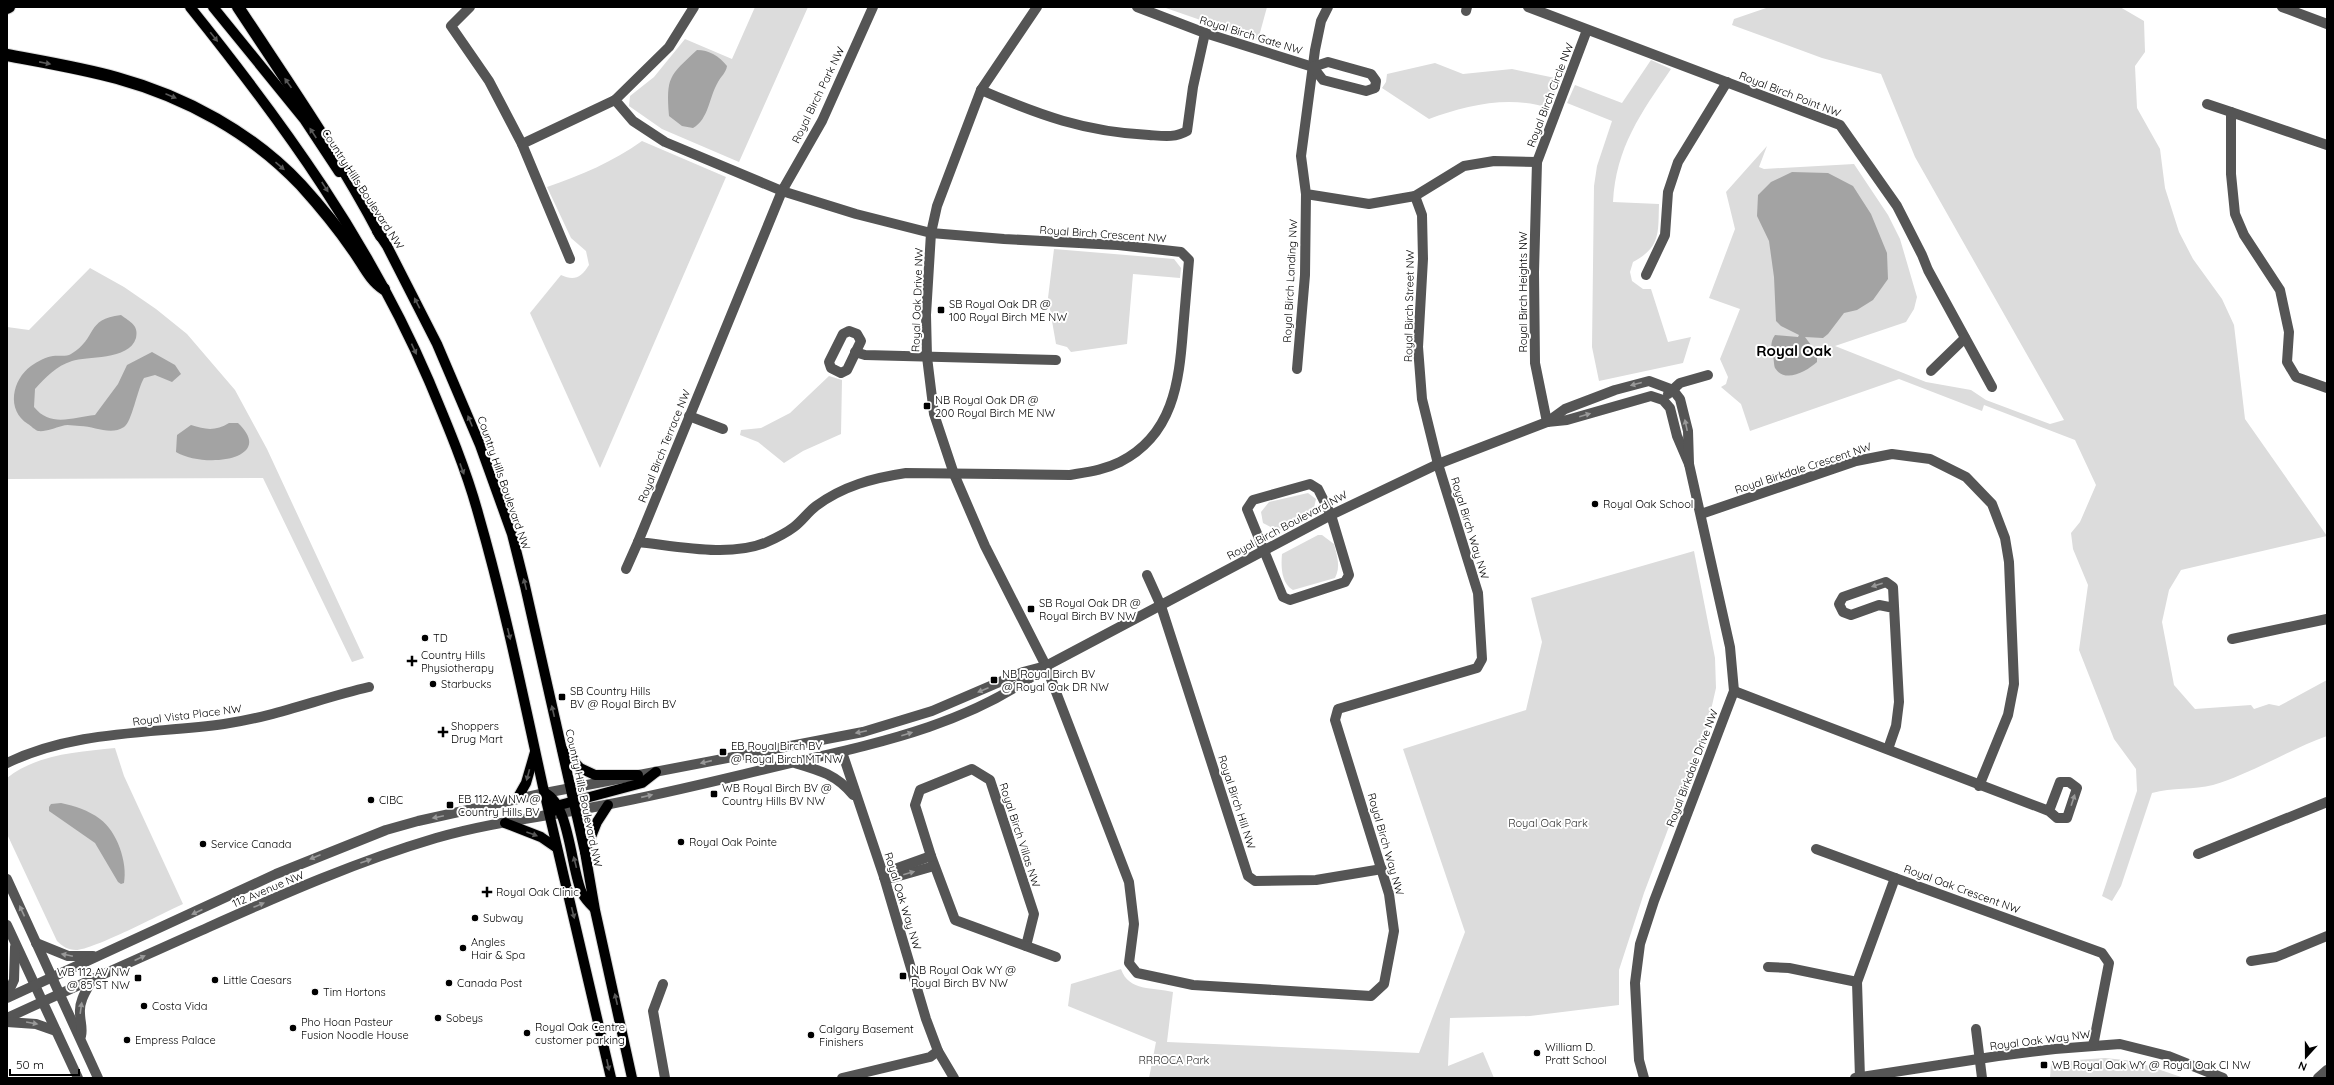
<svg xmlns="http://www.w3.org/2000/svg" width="2334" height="1085" viewBox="0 0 2334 1085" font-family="Quicksand,sans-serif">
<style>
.green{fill:#dcdcdc}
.water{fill:#a3a3a3}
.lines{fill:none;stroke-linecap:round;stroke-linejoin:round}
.major-casing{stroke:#dbdbdb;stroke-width:12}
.highway-casing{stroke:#dbdbdb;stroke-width:14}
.minor{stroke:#555;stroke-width:10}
.major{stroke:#000;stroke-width:10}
.highway{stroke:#000;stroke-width:12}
.oneway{fill:#595959}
.oneway2{fill:#999}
.poi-dot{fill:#000;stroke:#fff;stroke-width:1.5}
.labels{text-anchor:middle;stroke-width:4;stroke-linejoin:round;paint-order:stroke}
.street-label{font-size:11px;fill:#000;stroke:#fff}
.poi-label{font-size:11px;fill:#000;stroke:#fff;text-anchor:start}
.park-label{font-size:11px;fill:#333;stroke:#fff}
.district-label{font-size:15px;font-weight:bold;fill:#000;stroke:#fff}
</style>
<rect width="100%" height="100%" fill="#fff"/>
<g class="green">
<path d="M755,7H808L739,162L662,129L629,106L630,96L654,77L685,39L732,59Z"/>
<path d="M1163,7H1267L1258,40Z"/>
<path d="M1769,7H2120L2144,21L2145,52L2135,66L2137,108L2160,149L2165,188L2179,232L2193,259L2222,299L2234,325L2245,419L2327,536L2181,570L2169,590L2162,622L2174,685L2195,709L2251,705L2254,709L2269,704L2279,706L2327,680V736C2288,750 2253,773 2213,785C2194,790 2172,787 2152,793L2121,886L2112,901L2102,896L2137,791L2136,769L2114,739L2079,650L2088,585L2073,549L2071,533L2080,522L2096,485L2075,440L1984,405L1982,411L1899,379L1750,431L1741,404L1721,387L1726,384L1728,377L1720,359L1740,309L1709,298L1735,229L1726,192L1767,146L1759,167L1764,169L1854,164L1888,215L1900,239L1917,297L1914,309L1906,322L1835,346L1926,382L1971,390L1986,400L2050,424L2064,420L1915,157L1881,74L1822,58L1732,25L1734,19Z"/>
<path d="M1651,60L1671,69C1641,113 1616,147 1613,202L1659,204C1658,233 1661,247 1633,262L1630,272L1632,281L1643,289H1651L1668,342L1691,337L1683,363L1599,381L1592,347L1594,186L1597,166L1612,121L1567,103L1575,85L1622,103Z"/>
<path d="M1435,63L1463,74L1512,69L1560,79L1549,108C1510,95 1466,105 1429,119L1382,88L1386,82L1387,74Z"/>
<path d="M642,141L726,177L600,468L530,313L561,275C574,281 581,278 589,265L586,251L571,238L547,187C581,175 613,162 642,141Z"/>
<path d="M1054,249L1174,259L1181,268L1180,278L1133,274L1127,344L1071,352L1067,347L1056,344L1048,298Z"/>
<path d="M90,268L124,287L156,309L187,334L235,390L267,449L364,658L352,662L263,478L7,479V327L29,330Z"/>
<path d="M829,376L842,380L841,434L803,451L784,463L758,442L740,435L741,430L761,428L790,413Z"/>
<path d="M1308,493L1316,499L1313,512L1278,531L1263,523L1261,512L1269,502Z"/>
<path d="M1318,535H1322L1334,544C1337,556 1341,567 1335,578L1293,590C1281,583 1281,566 1282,554Z"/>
<path d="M1694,551L1715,658L1716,688L1708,723L1644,893L1619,970V1005L1530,1016L1450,1018L1448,1066L1483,1052L1494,1078H1149L1156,1042L1068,1006L1071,984L1121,969C1129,992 1153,987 1173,992L1167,1042L1419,1053L1465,932L1403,749L1526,710L1542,642L1531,598Z"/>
<path d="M115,748L124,776L183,904C163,913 93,950 76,950C68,950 62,946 57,941L7,834V778C37,754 78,752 115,748Z"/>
<path d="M2105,1058L2134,1061L2184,1078H2050L2051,1064L2077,1060Z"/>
</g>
<g class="water">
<path d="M697,50C709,50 719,56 727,66C726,73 721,76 718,82C709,97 709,119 693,128L682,126L669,116C666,77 669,76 697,50Z"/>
<path d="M1792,172L1828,173L1853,186L1871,214L1887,253L1888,279L1873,300L1857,310L1844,313L1828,334L1823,338L1805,337L1817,353V362C1807,371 1785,384 1775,368C1774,366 1774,360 1773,356C1771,348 1770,342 1775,335L1798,337L1799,335L1781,326L1776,321L1774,277L1769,241L1757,216L1758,195L1771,182Z"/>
<path d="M121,315C130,322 139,325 136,338C129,361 86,356 72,361C56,366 46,377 35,389L34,407C51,428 73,417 95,415L118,384L127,365L152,352L175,365L181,374L172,382L155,375L144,378C137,390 132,422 124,427C110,436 95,426 80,426C74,426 67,424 62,426C54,428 46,432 38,431C35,430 31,426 28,424C6,410 12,380 31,366C38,361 46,357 53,356C59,355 66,357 71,354C98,338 85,319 121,315Z"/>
<path d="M229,423H238C277,460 204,469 176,452L177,435L191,425C206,430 216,431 229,423Z"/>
<path d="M61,803C75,806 88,810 100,819C117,831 128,863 124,883L121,884L118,882L95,843L49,811V807L51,804Z"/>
</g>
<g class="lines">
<defs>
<g id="major">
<path d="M190,7C284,124 370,243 429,381C447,424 466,469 478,513C504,603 523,695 543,787C565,884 589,981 611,1078"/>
<path d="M213,7L304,119L339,172"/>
<path d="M377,231L387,246L437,344L480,445L512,534L525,586L585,852L595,910L632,1078"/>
<path d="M562,749L580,768L595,775H638"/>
<path d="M545,793C570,805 571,871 582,893C585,899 590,904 594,908"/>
<path d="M517,799L526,783L535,752"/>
<path d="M552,812L556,806L642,783L656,772"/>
<path d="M505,823L541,837L557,848"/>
<path d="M585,852L597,822L608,805"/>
</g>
<g id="highway">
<path d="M238,7C288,83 339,156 381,236"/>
<path d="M7,8L9,7"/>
<path d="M7,55C44,62 81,68 117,78C186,97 252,133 301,185C320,206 338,228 354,251C364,265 370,280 384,289"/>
</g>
</defs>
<use href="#major" class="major-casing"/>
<use href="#highway" class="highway-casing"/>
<g class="minor">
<path d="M470,7L451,26L489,81L522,144L615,100"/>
<path d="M694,7L669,47L615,100L633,121L665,142L782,191L822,121L873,7"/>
<path d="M1037,7L981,90L937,206L931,233L926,315L927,357L934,414L954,474L985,546L1046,666L1129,882L1134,924L1129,963L1137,973L1193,985L1371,996L1384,984L1394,931L1389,894L1335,720L1338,709L1477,668L1482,659L1478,593L1438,464L1422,399L1418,347L1423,259L1422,215L1415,196"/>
<path d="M1137,7L1205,33L1313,67"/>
<path d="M1328,7L1321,21L1315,50L1301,156L1306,194L1369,204L1415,196L1464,166L1494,161L1537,162L1587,30"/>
<path d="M1528,7L1840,125L1897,206L1922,255L1928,270L1992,387"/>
<path d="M2282,7L2327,24"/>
<path d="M1466,11L1467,7"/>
<path d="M1328,62L1371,74L1376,81L1375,88L1366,91L1323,80L1313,67Z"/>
<path d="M981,90C1039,115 1085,132 1149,135C1163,136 1175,138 1187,131L1193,87L1205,33"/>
<path d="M2207,104L2231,112"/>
<path d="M522,144L570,259"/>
<path d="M2327,145L2231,112V174L2235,214L2244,235L2280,290L2289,332L2287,362L2296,377L2327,388"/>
<path d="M1537,162L1534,272L1535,363L1547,422"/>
<path d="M782,191L856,214L931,233L1004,239L1118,245L1181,252L1189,260C1187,283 1185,306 1183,330C1179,383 1173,435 1120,462C1104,470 1087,472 1070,475L906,473C873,478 843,486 816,506C808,512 802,521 794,527C786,533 776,538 767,542C731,558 676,546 638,542Z"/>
<path d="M1646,275L1665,235L1668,192L1678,162L1727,82"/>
<path d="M849,331L857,334L861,341L847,370L841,373L831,368L829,362L843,334Z"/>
<path d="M855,352L865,355L1056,360"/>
<path d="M1297,369L1305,275L1306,194"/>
<path d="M1931,371L1965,338"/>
<path d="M1668,394L1680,383L1708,375"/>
<path d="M689,416L723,429"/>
<path d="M1547,422L1567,420L1651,396L1663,400L1670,408L1677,436L1689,464L1730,647L1734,691L1654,901L1640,944L1635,983L1639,1060L1644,1078"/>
<path d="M1310,484L1318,489L1331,515L1349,575L1345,582L1290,600L1283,597L1247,509L1253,500Z"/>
<path d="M1701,514L1856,461L1892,454L1930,459L1966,477L1992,504L2005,538L2009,562L2014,684L2008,715L1979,786"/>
<path d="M626,569L638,542"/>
<path d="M1147,575L1161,606L1248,876L1255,881L1316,880L1382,869"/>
<path d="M2232,639L2327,619"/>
<path d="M1734,691L2049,811L2057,818H2067L2077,788L2069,782H2060L2049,811"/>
<path d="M1888,749L1896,726L1899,702L1893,587L1886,582L1843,597L1839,604L1843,612L1851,615L1879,605L1894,608"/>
<path d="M842,752L884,877L926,1019L938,1051L954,1078"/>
<path d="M7,763C75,730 151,734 224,724C274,717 321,698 369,687"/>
<path d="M795,763C819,770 837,775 853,795"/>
<path d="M972,769L990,780L1034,914L1026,946L955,920L931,856L915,805L920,790Z"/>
<path d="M1816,849L1895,878"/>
<path d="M2198,854L2327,802"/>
<path d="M884,877L892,878L934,866"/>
<path d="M884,877L892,870L931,856"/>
<path d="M7,879L98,1078"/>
<path d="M7,925L78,1078"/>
<path d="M36,943L68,956H93"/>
<path d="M1026,946L1056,957"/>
<path d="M2251,961L2276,957L2327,936"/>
<path d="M1768,967L1789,968L1857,982"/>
<path d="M663,984L653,1011L665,1078"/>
<path d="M7,995L14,980L15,947"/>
<path d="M7,998L276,874L386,830L418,821L545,793L863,732L932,711L1023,672L1042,667"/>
<path d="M7,1018C74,987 142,957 209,927C283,894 358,861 436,838C491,822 549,816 605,805C670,793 735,776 800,761C884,742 977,721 1046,666L1331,515L1438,464L1547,422L1565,409L1615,390L1649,381L1673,390L1680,399L1688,431L1689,464"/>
<path d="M7,1022L36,1024L56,1031"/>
<path d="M1976,1029L1982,1078"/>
<path d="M81,1036C83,1028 80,1022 80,1013C79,1001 86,991 92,980"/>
<path d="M842,1078L930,1057L938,1051"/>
<path d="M1855,1078L1998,1056L2055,1049L2120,1044L2168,1056L2223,1078"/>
<path d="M1860,1078L1857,982L1895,878L2102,953L2109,963L2093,1046"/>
<path d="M2318,1078L2327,1070"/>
</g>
<use href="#major" class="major"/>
<use href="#highway" class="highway"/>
</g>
<defs><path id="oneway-solid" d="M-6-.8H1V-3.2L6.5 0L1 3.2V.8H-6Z"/></defs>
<g class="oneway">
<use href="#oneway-solid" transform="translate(214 37) rotate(51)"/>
<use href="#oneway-solid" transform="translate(45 63) rotate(11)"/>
<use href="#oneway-solid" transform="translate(288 83) rotate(-125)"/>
<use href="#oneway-solid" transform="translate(171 96) rotate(23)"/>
<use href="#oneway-solid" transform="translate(313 133) rotate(-123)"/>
<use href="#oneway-solid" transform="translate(280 166) rotate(41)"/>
<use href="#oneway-solid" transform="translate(325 187) rotate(57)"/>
<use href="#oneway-solid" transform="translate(417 303) rotate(-117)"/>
<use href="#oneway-solid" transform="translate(414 349) rotate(65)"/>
<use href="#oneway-solid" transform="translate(470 421) rotate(-112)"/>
<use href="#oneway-solid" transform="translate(462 469) rotate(70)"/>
<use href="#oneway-solid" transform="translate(525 584) rotate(-104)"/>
<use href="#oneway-solid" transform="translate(509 634) rotate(76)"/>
<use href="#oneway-solid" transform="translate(553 711) rotate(-103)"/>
<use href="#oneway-solid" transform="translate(528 775) rotate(105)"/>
<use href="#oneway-solid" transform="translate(532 834) rotate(20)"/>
<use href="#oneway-solid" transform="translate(575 862) rotate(-104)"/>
<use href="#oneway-solid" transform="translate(573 913) rotate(76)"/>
<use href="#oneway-solid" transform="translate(616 999) rotate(-103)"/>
<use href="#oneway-solid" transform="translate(608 1065) rotate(78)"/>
</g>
<g class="oneway2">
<use href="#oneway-solid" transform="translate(1636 384) rotate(165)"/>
<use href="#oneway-solid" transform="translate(1585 415) rotate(-16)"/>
<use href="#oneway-solid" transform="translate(1686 425) rotate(-102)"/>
<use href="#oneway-solid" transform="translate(1877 585) rotate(162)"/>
<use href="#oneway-solid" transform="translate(983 690) rotate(157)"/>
<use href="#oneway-solid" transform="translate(861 732) rotate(168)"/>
<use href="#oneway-solid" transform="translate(907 734) rotate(-18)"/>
<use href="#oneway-solid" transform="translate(706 762) rotate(167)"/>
<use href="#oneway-solid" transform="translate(647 796) rotate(-13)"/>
<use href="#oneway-solid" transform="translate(2073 800) rotate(-72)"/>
<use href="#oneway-solid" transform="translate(438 817) rotate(168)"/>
<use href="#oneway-solid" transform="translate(315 857) rotate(157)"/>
<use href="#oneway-solid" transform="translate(366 861) rotate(-20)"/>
<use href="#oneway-solid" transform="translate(909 873) rotate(-16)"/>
<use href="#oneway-solid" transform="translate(259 905) rotate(-22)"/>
<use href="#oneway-solid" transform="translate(22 911) rotate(-115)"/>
<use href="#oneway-solid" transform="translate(197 912) rotate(155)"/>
<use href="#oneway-solid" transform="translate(67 955) rotate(-168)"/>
<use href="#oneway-solid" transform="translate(140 958) rotate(-25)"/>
<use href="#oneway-solid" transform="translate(81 1008) rotate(-82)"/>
<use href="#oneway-solid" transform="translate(32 1023) rotate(10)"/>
</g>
<g class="poi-dot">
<rect x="937" y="306" width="8" height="8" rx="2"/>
<rect x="923" y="402" width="8" height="8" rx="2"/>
<circle cx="1595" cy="504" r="4"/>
<rect x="1027" y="605" width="8" height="8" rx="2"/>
<circle cx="425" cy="638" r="4"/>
<path d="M410 655h4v4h4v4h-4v4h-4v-4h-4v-4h4z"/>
<rect x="990" y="676" width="8" height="8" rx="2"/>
<circle cx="433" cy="684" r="4"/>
<rect x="558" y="693" width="8" height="8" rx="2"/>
<path d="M441 726h4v4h4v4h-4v4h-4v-4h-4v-4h4z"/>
<rect x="719" y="748" width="8" height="8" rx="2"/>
<rect x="710" y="790" width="8" height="8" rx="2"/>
<circle cx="371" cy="800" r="4"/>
<rect x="446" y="801" width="8" height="8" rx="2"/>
<circle cx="681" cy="842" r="4"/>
<circle cx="203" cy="844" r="4"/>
<path d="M485 886h4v4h4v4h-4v4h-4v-4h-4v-4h4z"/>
<circle cx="475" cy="918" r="4"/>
<circle cx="463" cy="948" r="4"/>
<rect x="899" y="972" width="8" height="8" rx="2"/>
<rect x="134" y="974" width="8" height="8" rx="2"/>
<circle cx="215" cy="980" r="4"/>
<circle cx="449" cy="983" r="4"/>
<circle cx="315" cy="992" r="4"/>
<circle cx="144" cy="1006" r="4"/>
<circle cx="438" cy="1018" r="4"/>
<circle cx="293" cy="1028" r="4"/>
<circle cx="527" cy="1033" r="4"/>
<circle cx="811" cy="1035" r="4"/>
<circle cx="127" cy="1040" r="4"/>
<circle cx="1537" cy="1053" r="4"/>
<rect x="2040" y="1061" width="8" height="8" rx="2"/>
</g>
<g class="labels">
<g class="street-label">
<text transform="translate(1251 35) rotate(17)" y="4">Royal Birch Gate NW</text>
<text transform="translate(1790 94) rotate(21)" y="4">Royal Birch Point NW</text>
<text transform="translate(818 95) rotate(-64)" y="4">Royal Birch Park NW</text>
<text transform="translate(1550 95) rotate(-69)" y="4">Royal Birch Circle NW</text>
<text transform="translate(363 189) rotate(57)" y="4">Country Hills Boulevard NW</text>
<text transform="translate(1103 234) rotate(4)" y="4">Royal Birch Crescent NW</text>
<text transform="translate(1290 281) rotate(-87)" y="4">Royal Birch Landing NW</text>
<text transform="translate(1523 292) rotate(-90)" y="4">Royal Birch Heights NW</text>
<text transform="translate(917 300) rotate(-88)" y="4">Royal Oak Drive NW</text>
<text transform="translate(1409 306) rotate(-89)" y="4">Royal Birch Street NW</text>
<text transform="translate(664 446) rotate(-68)" y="4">Royal Birch Terrace NW</text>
<text transform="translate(1803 468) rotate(-18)" y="4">Royal Birkdale Crescent NW</text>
<text transform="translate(504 483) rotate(71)" y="4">Country Hills Boulevard NW</text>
<text transform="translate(1287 525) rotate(-28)" y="4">Royal Birch Boulevard NW</text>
<text transform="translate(1470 528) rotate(73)" y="4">Royal Birch Way NW</text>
<text transform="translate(187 715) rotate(-7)" y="4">Royal Vista Place NW</text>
<text transform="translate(1692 768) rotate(-69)" y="4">Royal Birkdale Drive NW</text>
<text transform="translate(584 798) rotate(78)" y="4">Country Hills Boulevard NW</text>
<text transform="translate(1237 802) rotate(72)" y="4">Royal Birch Hill NW</text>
<text transform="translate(1020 835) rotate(72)" y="4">Royal Birch Villas NW</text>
<text transform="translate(1386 844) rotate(74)" y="4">Royal Birch Way NW</text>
<text transform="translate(268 889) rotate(-23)" y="4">112 Avenue NW</text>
<text transform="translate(1962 889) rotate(20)" y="4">Royal Oak Crescent NW</text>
<text transform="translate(903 901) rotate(73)" y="4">Royal Oak Way NW</text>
<text transform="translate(2040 1040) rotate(-7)" y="4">Royal Oak Way NW</text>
</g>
<g class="poi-label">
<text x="949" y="308">SB Royal Oak DR @<tspan x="949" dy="13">100 Royal Birch ME NW</tspan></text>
<text x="935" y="404">NB Royal Oak DR @<tspan x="935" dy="13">200 Royal Birch ME NW</tspan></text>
<text x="1603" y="508">Royal Oak School</text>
<text x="1039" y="607">SB Royal Oak DR @<tspan x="1039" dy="13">Royal Birch BV NW</tspan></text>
<text x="433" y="642">TD</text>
<text x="421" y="659">Country Hills<tspan x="421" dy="13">Physiotherapy</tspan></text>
<text x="1002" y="678">NB Royal Birch BV<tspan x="1002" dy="13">@ Royal Oak DR NW</tspan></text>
<text x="441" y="688">Starbucks</text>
<text x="570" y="695">SB Country Hills<tspan x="570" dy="13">BV @ Royal Birch BV</tspan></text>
<text x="451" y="730">Shoppers<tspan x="451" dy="13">Drug Mart</tspan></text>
<text x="731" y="750">EB Royal Birch BV<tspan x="731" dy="13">@ Royal Birch MT NW</tspan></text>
<text x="722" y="792">WB Royal Birch BV @<tspan x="722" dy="13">Country Hills BV NW</tspan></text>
<text x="458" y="803">EB 112 AV NW @<tspan x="458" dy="13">Country Hills BV</tspan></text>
<text x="379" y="804">CIBC</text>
<text x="689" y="846">Royal Oak Pointe</text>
<text x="211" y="848">Service Canada</text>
<text x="496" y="896">Royal Oak Clinic</text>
<text x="483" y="922">Subway</text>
<text x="471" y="946">Angles<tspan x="471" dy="13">Hair &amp; Spa</tspan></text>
<text x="911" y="974">NB Royal Oak WY @<tspan x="911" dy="13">Royal Birch BV NW</tspan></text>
<text x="130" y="976" text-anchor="end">WB 112 AV NW<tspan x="130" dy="13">@ 85 ST NW</tspan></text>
<text x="223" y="984">Little Caesars</text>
<text x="457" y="987">Canada Post</text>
<text x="323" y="996">Tim Hortons</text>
<text x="152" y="1010">Costa Vida</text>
<text x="446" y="1022">Sobeys</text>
<text x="301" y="1026">Pho Hoan Pasteur<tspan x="301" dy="13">Fusion Noodle House</tspan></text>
<text x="535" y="1031">Royal Oak Centre<tspan x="535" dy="13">customer parking</tspan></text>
<text x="819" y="1033">Calgary Basement<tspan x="819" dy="13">Finishers</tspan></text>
<text x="135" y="1044">Empress Palace</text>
<text x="1545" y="1051">William D.<tspan x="1545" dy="13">Pratt School</tspan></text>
<text x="2052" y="1069">WB Royal Oak WY @ Royal Oak CI NW</text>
</g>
<g class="park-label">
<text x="1548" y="827">Royal Oak Park</text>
<text x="1174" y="1064">RRROCA Park</text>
</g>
<g class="district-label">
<text x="1794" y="356">Royal Oak</text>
</g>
</g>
<rect width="2334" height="1085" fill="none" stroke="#000000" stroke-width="16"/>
<g transform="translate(2306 1057) rotate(201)" stroke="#ffffff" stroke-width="3" paint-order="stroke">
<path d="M0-3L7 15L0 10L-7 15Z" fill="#000000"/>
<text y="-6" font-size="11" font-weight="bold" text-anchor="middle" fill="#000000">N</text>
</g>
<path d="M10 1069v6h69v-6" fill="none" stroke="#000000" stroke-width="2"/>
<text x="16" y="1069" font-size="12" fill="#000000" stroke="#ffffff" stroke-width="3" paint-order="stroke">50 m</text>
</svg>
